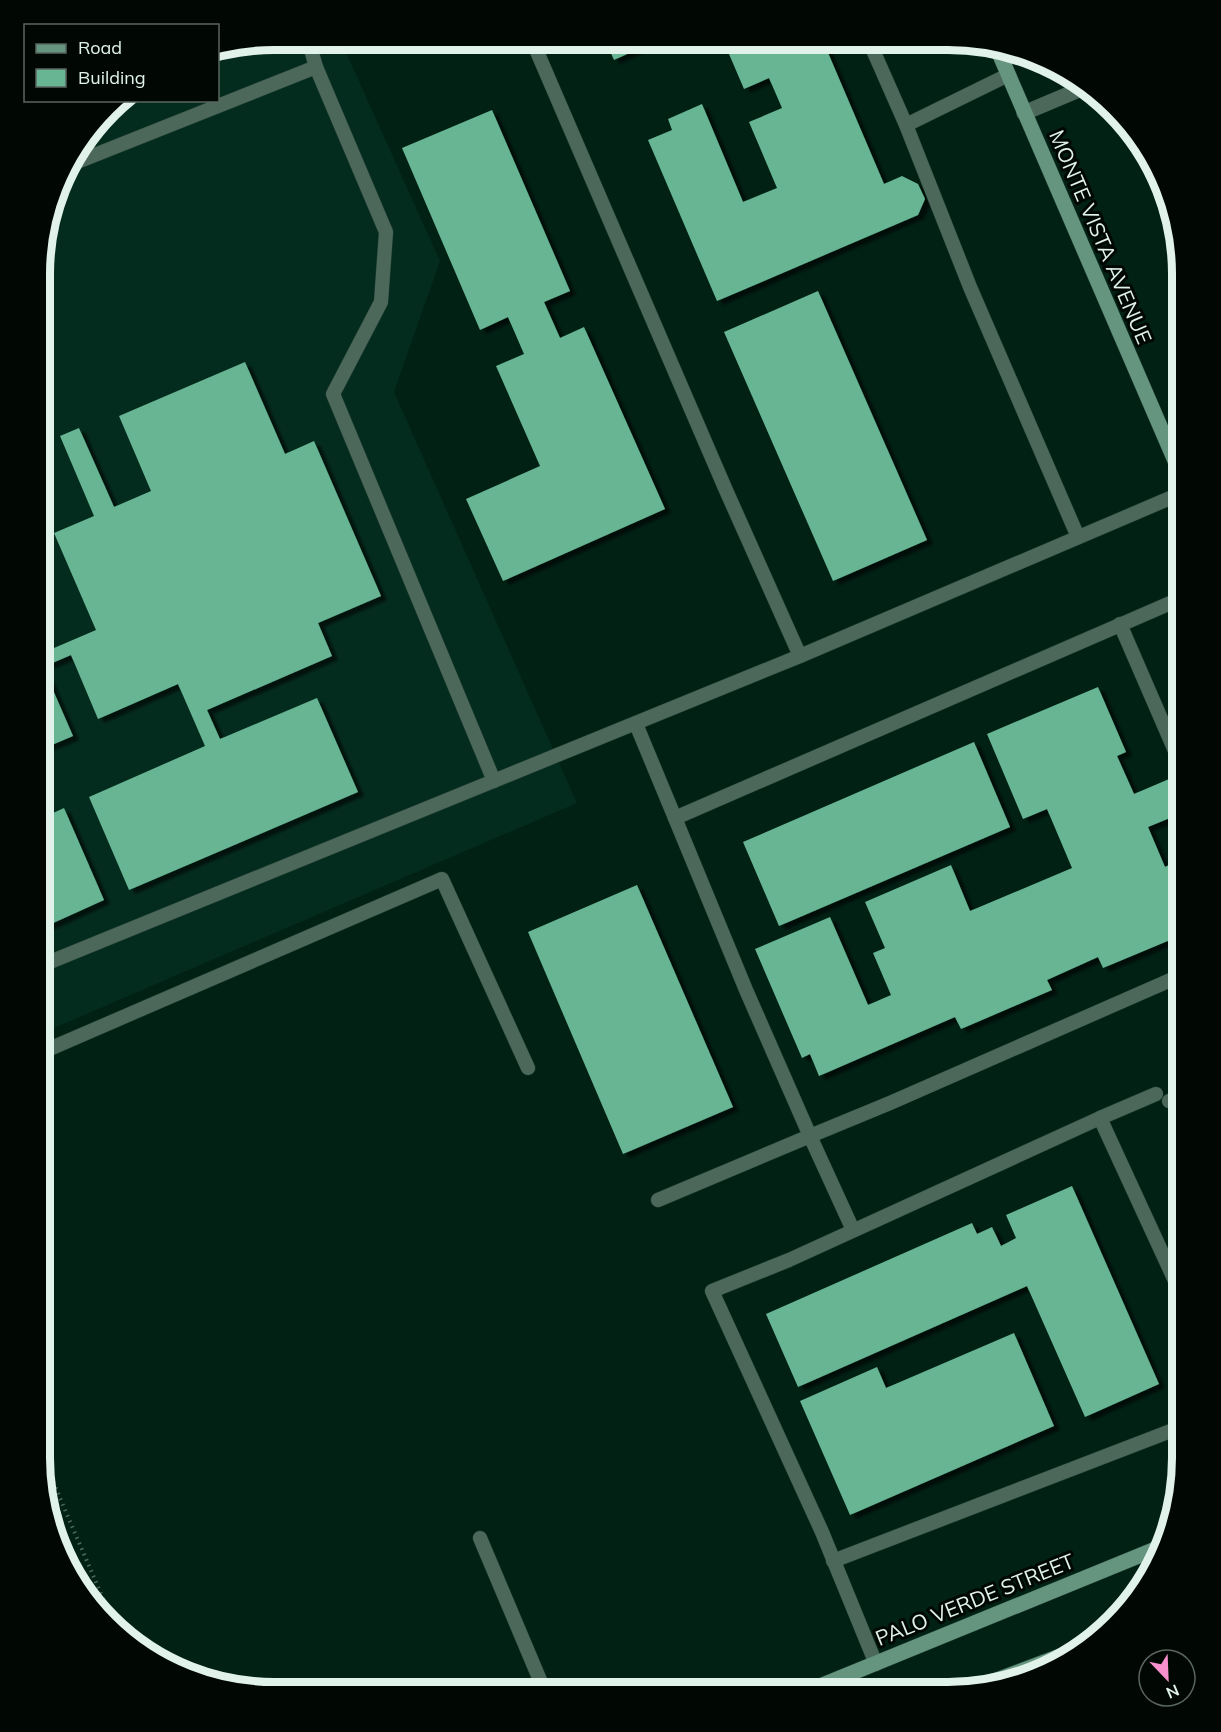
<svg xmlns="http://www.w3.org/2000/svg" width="1221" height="1732" viewBox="0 0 1221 1732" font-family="Mulish,sans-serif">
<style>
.built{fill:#042c1e}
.building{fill:#68b594;filter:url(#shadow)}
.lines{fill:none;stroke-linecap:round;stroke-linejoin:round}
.lane-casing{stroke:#203e33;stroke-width:15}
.street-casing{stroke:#203e33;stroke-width:16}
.secondary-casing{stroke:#203e33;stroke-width:16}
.path{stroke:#4d685d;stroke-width:4;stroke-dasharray:1.5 4.5;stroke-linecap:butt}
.lane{stroke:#4b685b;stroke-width:14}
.street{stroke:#4b685b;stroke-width:15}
.secondary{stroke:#65957f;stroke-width:15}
.labels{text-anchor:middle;stroke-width:6;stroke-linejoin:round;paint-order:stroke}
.street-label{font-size:21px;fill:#e0f2e9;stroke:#010804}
.rim{fill:none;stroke:#e0f2e9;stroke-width:8}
</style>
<defs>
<filter id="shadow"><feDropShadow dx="6" dy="4" stdDeviation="1.5" flood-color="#0009"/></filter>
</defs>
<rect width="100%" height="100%" fill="#012115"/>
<path class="built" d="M274,39H340L440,261L394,392L577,803L40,1034L41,243L70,157L116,101L218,100V48Z"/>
<g class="building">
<path d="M605,40H658L614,60Z"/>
<path d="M723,40L823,41L884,184L902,176L918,184L925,199L918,215L717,301L648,140L672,130L668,119L702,104L743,202L777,188L749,122L782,108L769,78L744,89Z"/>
<path d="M492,110L570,291L544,302L560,338L584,327L665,509L503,581L466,499L540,466L496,366L524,354L508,317L480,330L402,148Z"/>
<path d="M818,291L927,540L833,581L724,332Z"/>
<path d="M245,362L285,454L314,441L381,596L318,623L332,656L207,710L220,739L317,698L358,792L129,890L89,797L205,746L178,684L98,719L71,655L43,667L73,736L40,750V654L96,630L54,533L94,516L60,436L79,428L114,507L151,491L119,416Z"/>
<path d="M1098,687L1126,752L1117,756L1134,794L1169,779L1182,809V813L1148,827L1165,867L1173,863L1182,883V935L1103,968L1098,957L1047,980L1052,990L961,1029L955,1017L819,1076L810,1054L802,1058L755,949L830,917L868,1005L891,995L873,953L885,948L865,902L951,865L970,911L1072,868L1047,809L1023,819L987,734Z"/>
<path d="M974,742L1010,827L779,926L743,842Z"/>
<path d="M64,808L104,900L40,929V819Z"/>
<path d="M637,885L733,1107L623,1154L528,932Z"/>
<path d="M1182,1120V1153L1170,1125Z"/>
<path d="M1072,1186L1159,1384L1085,1417L1027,1286L798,1387L766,1314L972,1223L977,1234L992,1227L1001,1246L1016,1238L1006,1215Z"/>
<path d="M1014,1333L1054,1426L850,1515L800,1401L877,1367L886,1388Z"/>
</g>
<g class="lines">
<defs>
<g id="lane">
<path d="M532,40L725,488L800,656L1182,493"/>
<path d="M869,41L906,125"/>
<path d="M316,67L386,232L381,302L333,394L494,781"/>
<path d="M1008,75L906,125L970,287L1078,537"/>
<path d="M67,166L316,67L308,39"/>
<path d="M1120,624L1182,767"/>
<path d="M636,724L675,818"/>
<path d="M40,966L800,656"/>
<path d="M1182,975L890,1103L810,1136L746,990L675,818L1182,598"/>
<path d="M40,1053L442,879L528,1068"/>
<path d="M1169,1101L1182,1096"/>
<path d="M1100,1118L1156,1094"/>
<path d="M658,1200L810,1136L853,1230"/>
<path d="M480,1538L545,1692"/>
<path d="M833,1561L1181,1427"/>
<path d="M876,1664L822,1532L712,1291L789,1260L1100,1118L1182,1296"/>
</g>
<path id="street" d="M1024,113L1088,86"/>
<g id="secondary">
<path d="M996,46L1182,477"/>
<path d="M986,1684L1084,1647"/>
<path d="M803,1693L1163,1546"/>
</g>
</defs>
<use href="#lane" class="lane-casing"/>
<use href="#street" class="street-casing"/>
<use href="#secondary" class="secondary-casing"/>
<path class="path" d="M39,1449L107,1608L105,1619"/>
<use href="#lane" class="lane"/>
<use href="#street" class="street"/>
<use href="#secondary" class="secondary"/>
</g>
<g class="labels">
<g class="street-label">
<text transform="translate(1100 237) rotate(67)" y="7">MONTE VISTA AVENUE</text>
<text transform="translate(975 1600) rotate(-22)" y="7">PALO VERDE STREET</text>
</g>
</g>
<path d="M0 0H1221V1732H0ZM274 50H948A224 224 0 0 1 1172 274V1458A224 224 0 0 1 948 1682H274A224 224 0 0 1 50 1458V274A224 224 0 0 1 274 50Z" fill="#010804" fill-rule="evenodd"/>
<path class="rim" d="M274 50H948A224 224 0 0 1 1172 274V1458A224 224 0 0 1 948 1682H274A224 224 0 0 1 50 1458V274A224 224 0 0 1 274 50Z"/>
<rect x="24" y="24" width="195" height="78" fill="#010804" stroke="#5a6660" stroke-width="1.5"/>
<rect x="36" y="44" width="30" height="9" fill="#65957f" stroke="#5a6660" stroke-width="1.5"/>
<text x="78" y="54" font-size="18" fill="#e0f2e9">Road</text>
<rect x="36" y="69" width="30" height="18" fill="#68b594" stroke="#5a6660" stroke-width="1.5"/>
<text x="78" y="84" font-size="18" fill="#e0f2e9">Building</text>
<g transform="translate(1167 1678) rotate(157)"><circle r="28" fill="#010804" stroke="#5a6660" stroke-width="1.5"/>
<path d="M0-4.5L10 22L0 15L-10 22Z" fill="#f790cd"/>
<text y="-9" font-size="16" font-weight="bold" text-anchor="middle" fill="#e0f2e9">N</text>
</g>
</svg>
